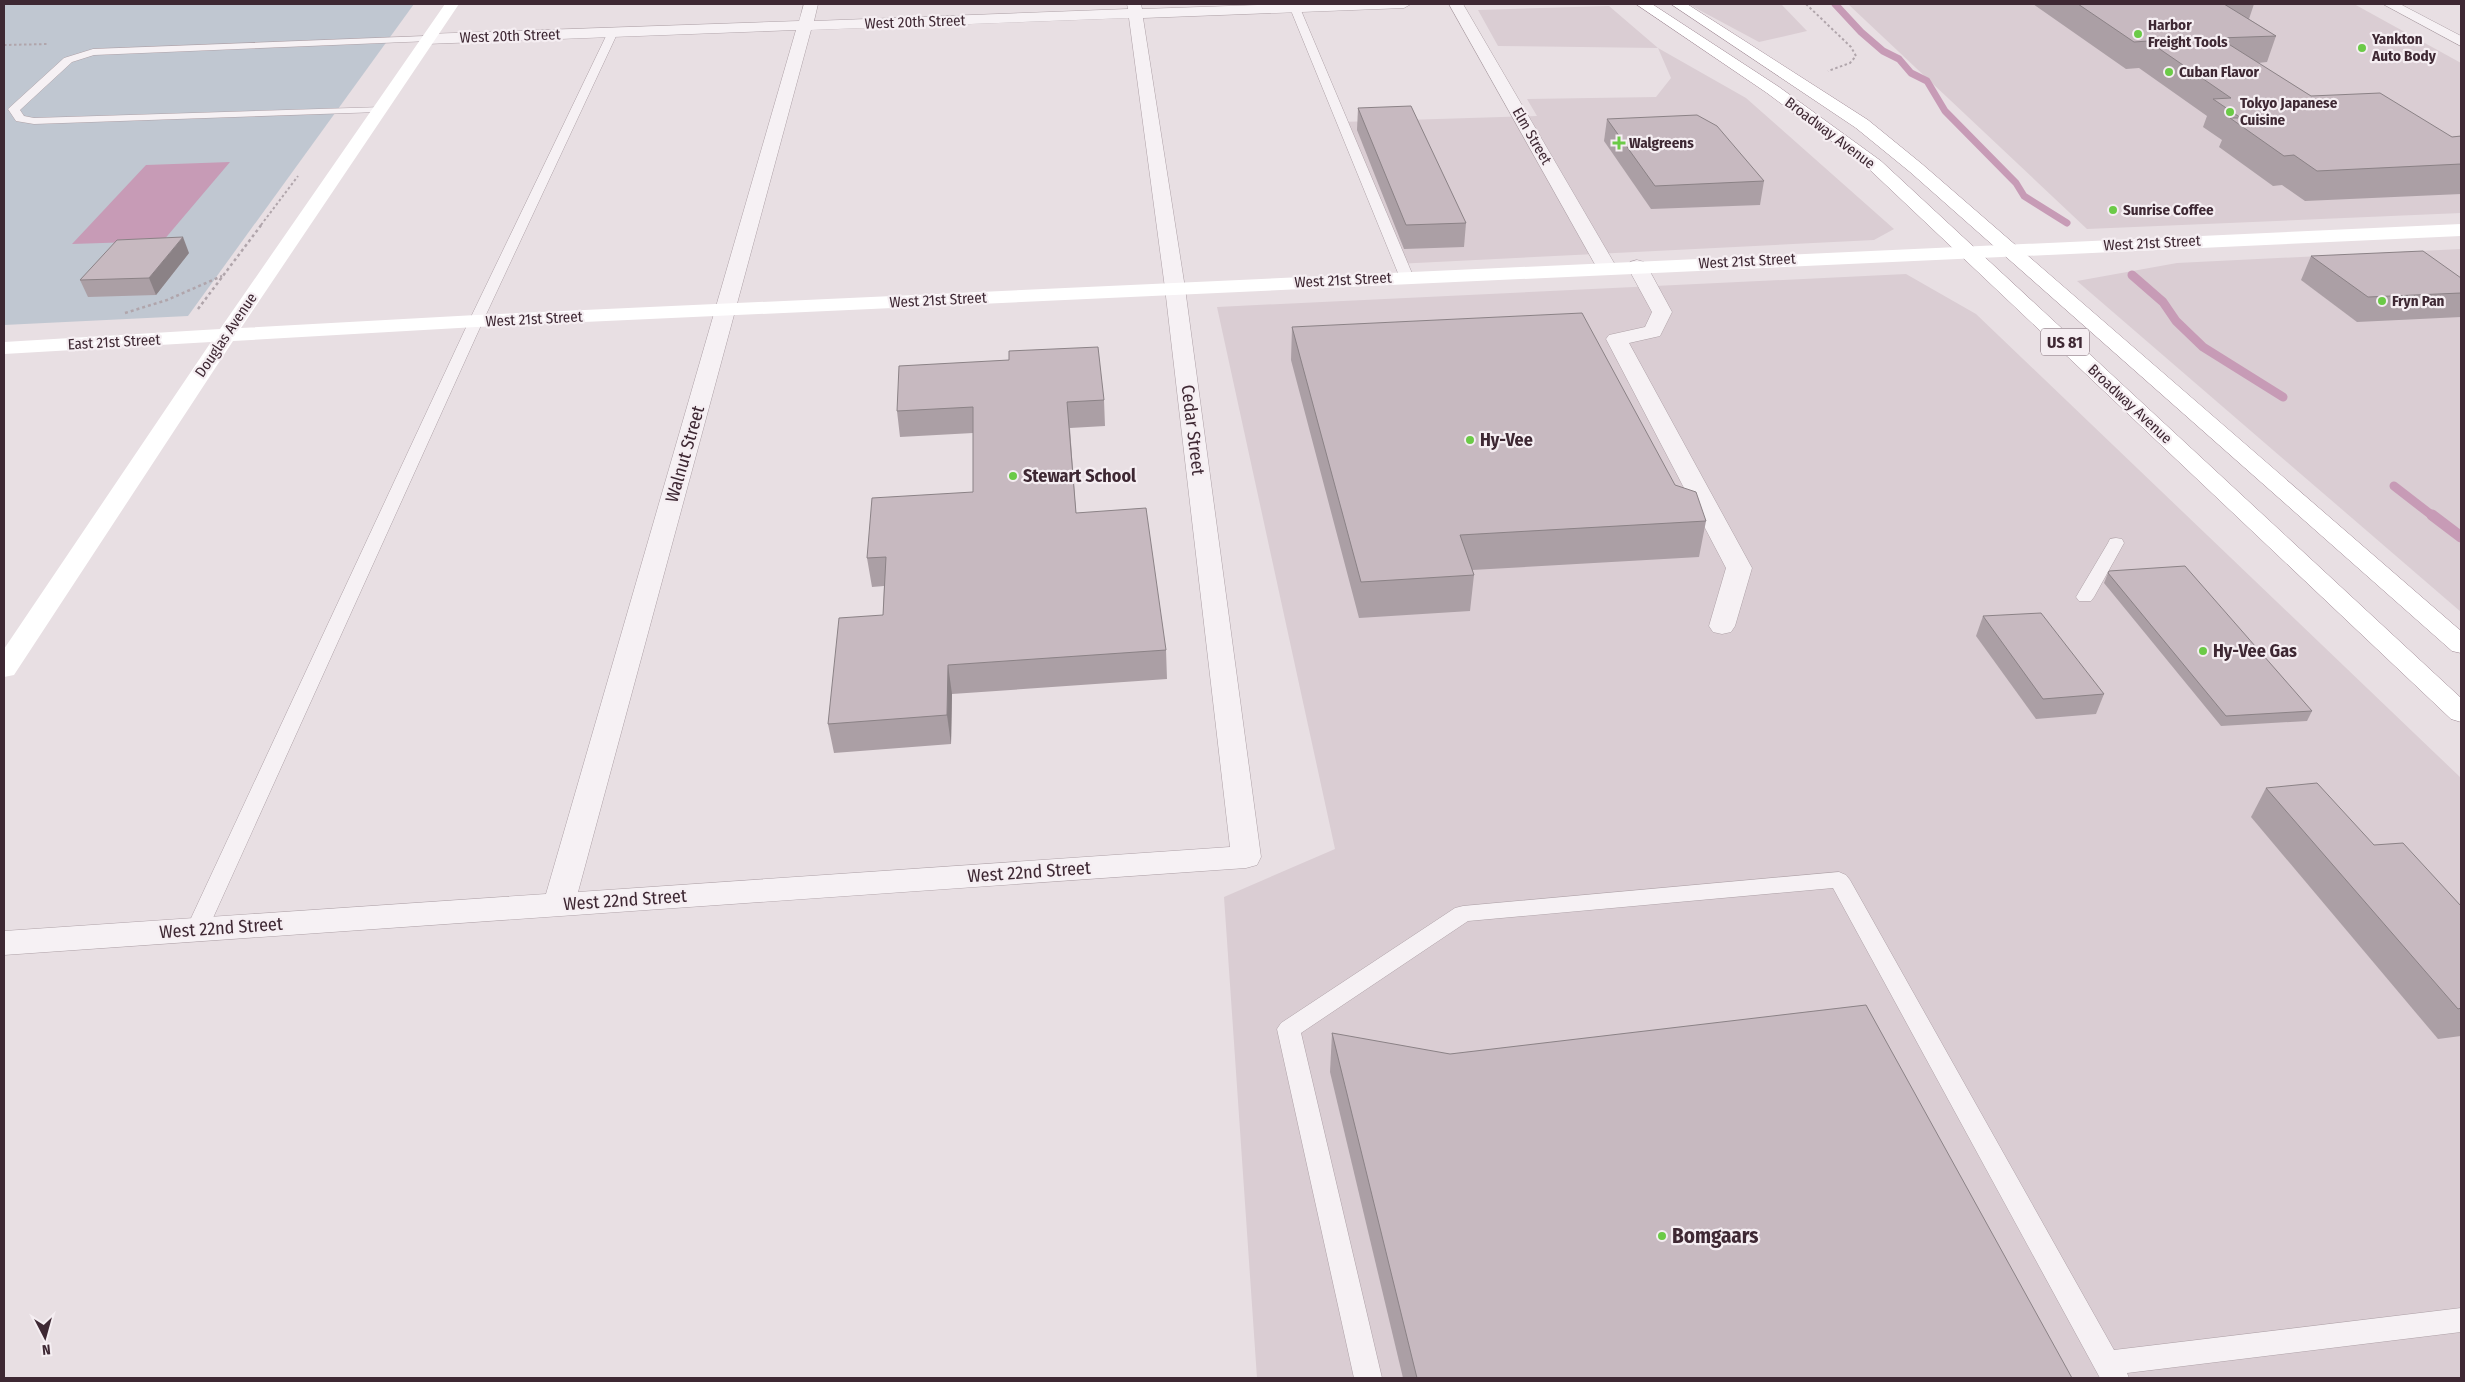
<svg xmlns="http://www.w3.org/2000/svg" width="2465" height="1382" viewBox="0 0 2465 1382" font-family="'Fira Sans Condensed',sans-serif">
<style>
.built{fill:#dacdd3}
.green{fill:#c0c7d1}
.water{fill:#c79bb6}
.lines{fill:none;stroke-linecap:round;stroke-linejoin:round}
.stream-far2{stroke:#c79bb6;stroke-width:7}
.stream-far1{stroke:#c79bb6;stroke-width:9}
.stream{stroke:#c79bb6;stroke-width:11}
.lane-casing{stroke:#aea1a7;stroke-width:1}
.street-casing{stroke:#aea1a7;stroke-width:1}
.highway-casing{stroke:#9e8793;stroke-width:1}
.path-far1{stroke:#b0a5ab;stroke-width:2;stroke-dasharray:2.5 2.5;stroke-linecap:butt}
.path{stroke:#b0a5ab;stroke-width:2.5;stroke-dasharray:3 3;stroke-linecap:butt}
.lane{fill:#f6f1f4;fill-rule:evenodd}
.street{fill:#f6f1f4;fill-rule:evenodd}
.secondary{fill:#fff;fill-rule:evenodd}
.highway{fill:#fff;fill-rule:evenodd}
.wall{fill:#ab9fa5}
.shaded-wall{fill:#8b8286}
.building{fill:#c7b9c0;stroke:#8b8286}
.poi-dot{fill:#6bca47;stroke:#f5eef2;stroke-width:2}
.labels{text-anchor:middle;stroke-width:4.5;stroke-linejoin:round;paint-order:stroke}
.far-street-label{font-size:15px;fill:#3e2833;stroke:#f5eef2}
.far-poi-label{font-size:15px;font-weight:bold;fill:#3e2833;stroke:#f5eef2;text-anchor:start}
.shield{fill:#f5eef2;stroke:#75636c;stroke-width:1}
.shield-label{font-size:16px;font-weight:bold;fill:#3e2833}
.street-label{font-size:18px;fill:#3e2833;stroke:#f5eef2}
.poi-label{font-size:18px;font-weight:bold;fill:#3e2833;stroke:#f5eef2;text-anchor:start}
.near-poi-label{font-size:21px;font-weight:bold;fill:#3e2833;stroke:#f5eef2;text-anchor:start}
</style>
<rect width="100%" height="100%" fill="#e8dfe3"/>
<g class="built">
<path d="M1688,4H1781L1807,31L1759,42Z"/>
<path d="M1848,4H2354L2461,63V213L2087,229Z"/>
<path d="M1609,6L1658,48L1746,98L1894,229L1874,240L1396,264L1341,122L1537,116L1527,99L1656,97L1671,78L1658,48L1498,46L1478,10Z"/>
<path d="M2461,249V612L2077,281L2177,263Z"/>
<path d="M1906,274L1976,314L2461,778V1378H1257L1224,897L1335,849L1217,307Z"/>
</g>
<path class="green" d="M4,4H414L188,316L4,325Z"/>
<path class="water" d="M230,162L163,241L72,244L146,165Z"/>
<g class="lines">
<path class="stream-far2" d="M1835,4L1861,32L1883,51L1899,59L1911,73L1927,81L1945,111L2016,183L2024,196L2067,223"/>
<g class="stream-far1">
<path d="M2132,275L2163,302L2176,321L2203,347L2283,397"/>
<path d="M2394,486L2434,517"/>
</g>
<path class="stream" d="M2432,515L2461,537"/>
<defs>
<g id="lane">
<path d="M1291,6L1300,8L1414,278L1412,281H1402L1400,278L1290,8Z"/>
<path d="M613,29L618,32L483,321L208,929L205,935L197,937L189,935L186,929L469,321L608,32Z"/>
<path d="M426,36L430,37V41L94,55L72,62L20,110L24,116L34,118L383,107L385,109L379,112L34,124L16,121L8,109L64,58L93,49Z"/>
<path d="M2116,538L2122,539L2124,543L2094,597L2091,601H2079L2076,597L2108,543L2110,539Z"/>
<path d="M1839,872L1846,875L1850,880L2114,1350L2461,1308V1332L2127,1373L2129,1378H2100L1833,888L1468,921L1301,1033L1382,1378H1354L1277,1029L1281,1023L1455,908L1463,906Z"/>
</g>
<g id="street">
<path d="M804,4H818L814,21L1128,9L1127,4H1141L1142,9L1289,4H1411L1404,8L1143,18L1185,288L1261,857L1257,865L1246,868L4,955V931L546,894L796,30L426,44L418,39L426,34L799,21ZM1129,18L1165,288L1230,847L578,892L811,30Z"/>
<path d="M1449,4H1463L1617,268L1614,272H1600L1597,268Z"/>
<path d="M2383,4H2400L2461,36V46Z"/>
<path d="M1637,260L1644,262L1647,266L1672,312L1660,336L1629,343L1752,568L1735,626L1731,632L1722,634L1713,632L1709,626L1726,568L1606,339L1609,335L1645,327L1652,312L1627,266L1630,262Z"/>
</g>
<g id="highway">
<path d="M1636,4H1652L1779,87L1881,161L2461,698V722L2451,719L1869,169L1767,93Z"/>
<path d="M1671,4H1687L1868,120L1922,164L2461,631V653L2452,651L1910,172L1856,128Z"/>
</g>
</defs>
<use href="#lane" class="lane-casing"/>
<use href="#street" class="street-casing"/>
<use href="#highway" class="highway-casing"/>
<g class="path-far1">
<path d="M1806,4L1851,47L1856,56L1850,63L1828,71"/>
<path d="M4,45L49,44"/>
<path d="M261,225L298,176"/>
</g>
<g class="path">
<path d="M198,309L262,224"/>
<path d="M125,313L167,300L222,276"/>
</g>
<use href="#lane" class="lane"/>
<use href="#street" class="street"/>
<path class="secondary" d="M445,4H459L241,328L476,315L2461,224V236L476,327L233,341L14,675L4,677V649L211,342L4,354V342L220,329Z"/>
<use href="#highway" class="highway"/>
</g>
<g class="wall">
<path d="M2033,4H2254L2249,19L2276,36L2267,62L2258,63L2311,96L2452,137L2461,136V194L2305,201L2282,185L2273,186L2219,147L2222,140L2203,127L2207,116L2139,68L2126,69Z"/>
<path d="M1358,108L1466,223L1464,247L1404,249L1357,130Z"/>
<path d="M1607,119L1764,181L1760,205L1651,209L1604,141Z"/>
<path d="M189,253L156,295L88,297L80,280Z"/>
<path d="M2311,256L2461,278V317L2357,322L2301,280Z"/>
<path d="M1292,327L1675,485L1706,521L1699,557L1472,570L1474,575L1470,611L1359,618L1291,360Z"/>
<path d="M1009,360L1104,400L1105,426L1070,428L1076,513L1166,650L1167,679L952,694L951,744L834,753L828,724L883,615L884,586L872,587L867,558L973,492V433L900,437L897,411Z"/>
<path d="M2108,573L2312,711L2307,721L2221,726L2104,583Z"/>
<path d="M1983,616L2104,694L2096,714L2036,719L1976,636Z"/>
<path d="M2266,788L2374,845L2461,906V1036L2438,1039L2251,817Z"/>
<path d="M1332,1033L2072,1378H1403L1330,1072Z"/>
</g>
<g class="shaded-wall">
<path d="M183,237L189,253L156,295L149,278Z"/>
<path d="M948,665L952,694L951,744L947,715Z"/>
</g>
<g class="building">
<path d="M2078,4H2224L2276,36L2219,38L2311,96L2380,93L2452,137L2461,136V164L2317,171L2294,155L2284,156L2230,118H2241L2213,99L2231,98L2148,41L2134,42Z"/>
<path d="M1411,106L1466,223L1406,225L1358,108Z"/>
<path d="M1697,115L1717,126L1764,181L1655,186L1607,119Z"/>
<path d="M183,237L149,278L80,280L117,240Z"/>
<path d="M2423,251L2461,278V293L2368,297L2311,256Z"/>
<path d="M1582,313L1675,485L1696,492L1706,521L1460,535L1474,575L1361,582L1292,327Z"/>
<path d="M1098,347L1104,400L1067,402L1076,513L1146,508L1166,650L948,665L947,715L828,724L839,618L883,615L886,557L867,558L872,498L973,492V407L897,411L899,366L1009,360V351Z"/>
<path d="M2185,566L2312,711L2226,716L2108,573L2109,571Z"/>
<path d="M2041,613L2104,694L2043,699L1983,616Z"/>
<path d="M2317,783L2374,845L2403,843L2461,906V1008L2458,1009L2266,788Z"/>
<path d="M1866,1005L2072,1378H1417L1332,1033L1450,1054Z"/>
</g>
<g class="poi-dot">
<circle cx="2138" cy="34" r="5"/>
<circle cx="2362" cy="48" r="5"/>
<circle cx="2169" cy="72" r="5"/>
<circle cx="2230" cy="112" r="5"/>
<path d="M1616.5 135.5h5v5h5v5h-5v5h-5v-5h-5v-5h5z"/>
<circle cx="2113" cy="210" r="5"/>
<circle cx="2382" cy="301" r="5"/>
<circle cx="1470" cy="440" r="5"/>
<circle cx="1013" cy="476" r="5"/>
<circle cx="2203" cy="651" r="5"/>
<circle cx="1662" cy="1236" r="5"/>
</g>
<g class="labels">
<g class="far-street-label">
<text transform="translate(915 22) rotate(-2)" y="5">West 20th Street</text>
<text transform="translate(510 36) rotate(-2)" y="5">West 20th Street</text>
<text transform="translate(1830 133) rotate(37)" y="5">Broadway Avenue</text>
<text transform="translate(1532 136) rotate(60)" y="5">Elm Street</text>
<text transform="translate(2152 243) rotate(-3)" y="5">West 21st Street</text>
<text transform="translate(1747 261) rotate(-3)" y="5">West 21st Street</text>
<text transform="translate(1343 280) rotate(-3)" y="5">West 21st Street</text>
<text transform="translate(938 300) rotate(-3)" y="5">West 21st Street</text>
<text transform="translate(534 319) rotate(-3)" y="5">West 21st Street</text>
<text transform="translate(226 335) rotate(-56)" y="5">Douglas Avenue</text>
<text transform="translate(114 342) rotate(-3)" y="5">East 21st Street</text>
<text transform="translate(2130 404) rotate(43)" y="5">Broadway Avenue</text>
</g>
<g class="far-poi-label">
<text x="2148" y="30">Harbor<tspan x="2148" dy="17">Freight Tools</tspan></text>
<text x="2372" y="44">Yankton<tspan x="2372" dy="17">Auto Body</tspan></text>
<text x="2179" y="77">Cuban Flavor</text>
<text x="2240" y="108">Tokyo Japanese<tspan x="2240" dy="17">Cuisine</tspan></text>
<text x="1629" y="148">Walgreens</text>
<text x="2123" y="215">Sunrise Coffee</text>
<text x="2392" y="306">Fryn Pan</text>
</g>
<rect class="shield" x="2041" y="328.5" width="48" height="27" rx="4"/>
<g class="shield-label">
<text x="2065" y="348">US 81</text>
</g>
<g class="street-label">
<text transform="translate(1193 430) rotate(83)" y="6">Cedar Street</text>
<text transform="translate(685 454) rotate(-74)" y="6">Walnut Street</text>
<text transform="translate(1029 872) rotate(-4)" y="6">West 22nd Street</text>
<text transform="translate(625 900) rotate(-4)" y="6">West 22nd Street</text>
<text transform="translate(221 928) rotate(-4)" y="6">West 22nd Street</text>
</g>
<g class="poi-label">
<text x="1480" y="446">Hy-Vee</text>
<text x="1023" y="482">Stewart School</text>
<text x="2213" y="657">Hy-Vee Gas</text>
</g>
<g class="near-poi-label">
<text x="1672" y="1243">Bomgaars</text>
</g>
</g>
<rect width="2465" height="1382" fill="none" stroke="#3e2833" stroke-width="10"/>
<g transform="translate(45 1337) rotate(174)" stroke="#f5eef2" stroke-width="4" paint-order="stroke">
<path d="M0-4L9 19L0 12L-9 19Z" fill="#3e2833"/>
<text y="-8" font-size="14" font-weight="bold" text-anchor="middle" fill="#3e2833">N</text>
</g>
</svg>
